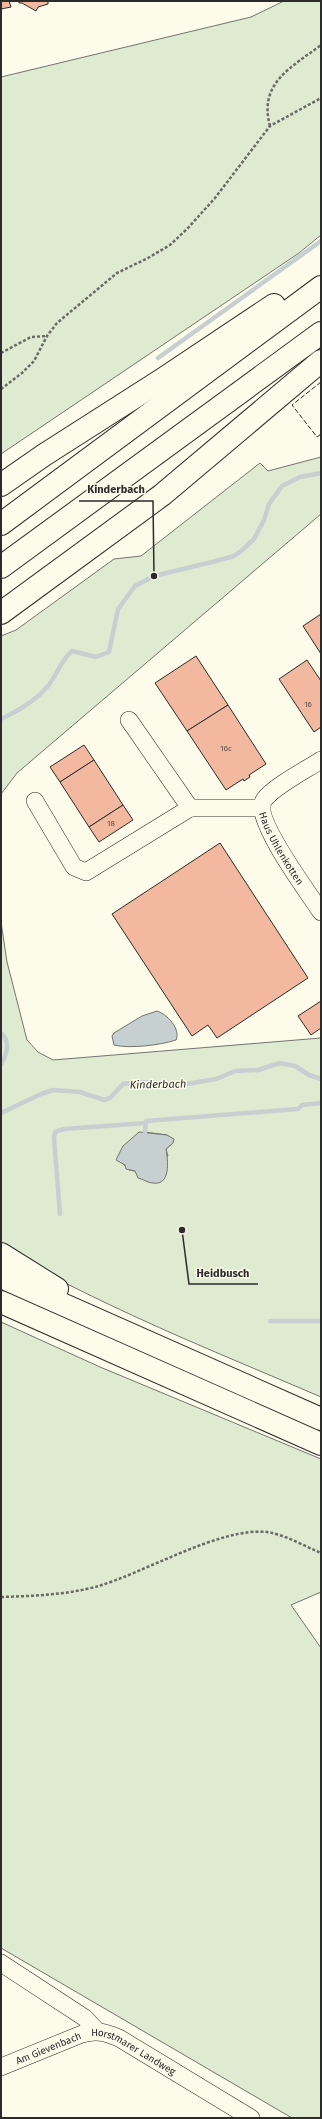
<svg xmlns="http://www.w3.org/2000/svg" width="322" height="2119" viewBox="0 0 322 2119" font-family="'Fira Sans',sans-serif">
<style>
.green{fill:#deebd1;stroke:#74746e;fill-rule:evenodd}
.water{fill:#c7d0d0;stroke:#74746e}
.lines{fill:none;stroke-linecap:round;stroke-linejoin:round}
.stream{stroke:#c7d0d0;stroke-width:4.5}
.building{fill:#f2b8a0;stroke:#2b2b2b}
.minor-casing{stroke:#2b2b2b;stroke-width:18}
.highway-casing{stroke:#2b2b2b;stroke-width:24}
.path{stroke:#6a6964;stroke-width:2.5;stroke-dasharray:3 2;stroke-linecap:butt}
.minor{stroke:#fdfbea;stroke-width:17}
.highway{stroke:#fdfbea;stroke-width:22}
.fence{stroke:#2b2b2b;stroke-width:1;stroke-dasharray:5 2;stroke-linecap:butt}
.labels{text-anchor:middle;stroke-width:3;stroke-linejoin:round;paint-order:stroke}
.number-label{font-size:8px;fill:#5d4e48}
.street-label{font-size:10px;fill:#2b2b2b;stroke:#fdfbea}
.water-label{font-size:11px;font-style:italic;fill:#2b2b2b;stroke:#fdfbea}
.leader{fill:none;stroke:#2b2b2b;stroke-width:1.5}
.callout-dot{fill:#2b2b2b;stroke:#fdfbea;stroke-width:1.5}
.callout-label{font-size:11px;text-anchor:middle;font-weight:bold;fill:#2b2b2b;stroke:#fdfbea;stroke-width:3;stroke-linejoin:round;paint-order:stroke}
</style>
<rect width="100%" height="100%" fill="#fdfbea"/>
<g class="green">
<path d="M284,1H321V235L299,253L1,454V77L251,17Z"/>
<path d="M321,457V514L17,773L1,794V636L16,630L114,559L141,556L260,463L268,471Z"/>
<path d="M1,922L7,962L27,1040L38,1052L53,1060L321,1038V1397C249,1366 177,1337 106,1303C71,1286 32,1268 1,1243ZM145,1132L167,1135L173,1143L166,1149L168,1156L144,1180L135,1171L129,1170L122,1163L123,1146Z"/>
<path d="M1,1322L100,1367L321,1459V1592L291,1605L321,1648V2118H292L1,1948Z"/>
</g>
<g class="water">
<path d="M157,1011C167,1014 181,1029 176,1040C161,1045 129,1049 114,1045L112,1036L114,1033L142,1016Z"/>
<path d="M139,1132L167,1135L174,1139L173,1143L166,1149C168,1160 171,1186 153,1183C148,1183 143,1179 138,1178L135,1171L126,1169L125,1165L116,1160L123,1146Z"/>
</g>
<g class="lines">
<g class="stream">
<path d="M158,358L321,241"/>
<path d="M1,719C18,711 35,701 47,687C57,676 60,661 72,651L96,657L109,652L118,609L135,586L154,576L212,562L234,556L241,551L254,539L264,520L269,504L282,486L300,477L321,473"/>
<path d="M1,1033C11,1041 7,1055 1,1064"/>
<path d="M1,1113L41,1094L53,1090L80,1092L104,1100L110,1098L123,1084L139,1082L187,1084L216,1079L235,1071L258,1070L280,1063L295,1066L309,1075L321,1079"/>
<path d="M145,1132L146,1121L298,1109L302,1105L321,1103"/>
<path d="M60,1214L54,1138L55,1132L64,1129L146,1123"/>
<path d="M270,1321H321"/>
</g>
</g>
<g class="building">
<path d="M1,1H9L11,7L1,9Z"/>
<path d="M19,1H48V4L38,7L36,11L22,3H19Z"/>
<path d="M321,614V654L303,626Z"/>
<path d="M196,656L228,705L187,731L155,683Z"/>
<path d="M307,660L321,681V727L314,732L279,679Z"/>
<path d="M228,705L266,764L249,775L250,777L244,781L243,779L226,790L187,731Z"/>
<path d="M84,745L94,760L60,782L50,767Z"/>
<path d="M94,760L123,805L89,827L60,782Z"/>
<path d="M123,805L133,820L99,842L89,827Z"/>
<path d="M220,843L308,978L217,1038L208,1025L192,1036L112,914Z"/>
<path d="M321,1001V1028L311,1035L298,1016Z"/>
</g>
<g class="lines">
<defs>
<g id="minor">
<path d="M129,720L190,808H262"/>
<path id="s1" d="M321,760C306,770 274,786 264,800C252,818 310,895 321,912"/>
<path d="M35,801L74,867L86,872L190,808"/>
<path d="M1,1963L85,2018L97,2031"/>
<path id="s2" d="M1,2067L82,2034C96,2030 105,2032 119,2038L251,2118"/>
</g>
<g id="highway">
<path d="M1,485L44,455L163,379L274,305"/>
<path d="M1,524L321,287"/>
<path d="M1,567L321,333"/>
<path d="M1,613L162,495L321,361"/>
<path d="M1,1254L57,1289"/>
<path d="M1,1277L321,1419"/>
<path d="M1,1302L321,1444"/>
</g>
</defs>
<use href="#minor" class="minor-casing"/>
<use href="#highway" class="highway-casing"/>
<g class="path">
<path d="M270,126C258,83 292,67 321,45"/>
<path d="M1,353L31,337L47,336"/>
<path d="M1,389L22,373L34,361L47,336L57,323L117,273L148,258L170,245L188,228L215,198L270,126L321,98"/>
<path d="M1,1597C32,1596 64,1595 95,1587C143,1574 219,1527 267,1532C286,1535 304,1546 321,1553"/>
</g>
<use href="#minor" class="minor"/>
<use href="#highway" class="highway"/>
<path class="fence" d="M321,382L292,405L317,437L321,434"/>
</g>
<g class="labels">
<g class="number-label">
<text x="308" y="707">16</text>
<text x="226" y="751">16c</text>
<text x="111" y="826">18</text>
</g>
<g class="street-label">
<text dy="4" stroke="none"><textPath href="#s1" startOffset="123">Haus Uhlenkotten</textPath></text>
<text dy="4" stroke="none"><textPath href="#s2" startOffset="51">Am Gievenbach</textPath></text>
<text dy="4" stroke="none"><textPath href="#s2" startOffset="144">Horstmarer Landweg</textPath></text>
</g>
<g class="water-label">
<text transform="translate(158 1084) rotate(-1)" y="4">Kinderbach</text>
</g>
</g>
<path class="leader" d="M154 576L153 501H79M182 1230L189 1284H258"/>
<g class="callout-dot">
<circle cx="154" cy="576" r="4"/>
<circle cx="182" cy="1230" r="4"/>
</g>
<g class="callout-label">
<text x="116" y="493">Kinderbach</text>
<text x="223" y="1277">Heidbusch</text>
</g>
<rect width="322" height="2119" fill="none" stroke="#2b2b2b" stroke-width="4"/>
</svg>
